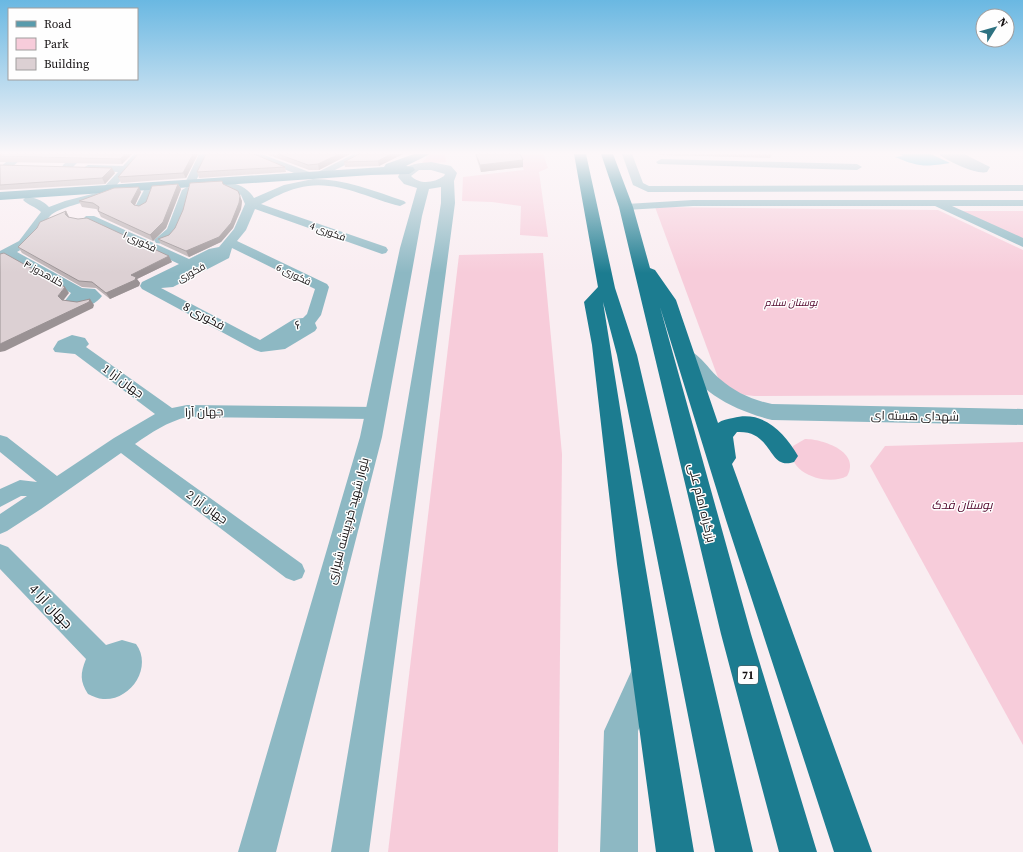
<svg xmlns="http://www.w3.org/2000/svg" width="1023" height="852" viewBox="0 0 1023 852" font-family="'Source Serif 4',Cairo,serif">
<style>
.green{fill:#f7ccda}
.water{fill:#4dbed8}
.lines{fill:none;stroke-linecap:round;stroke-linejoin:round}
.minor{fill:#8db8c3;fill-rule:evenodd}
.tertiary{fill:#8db8c3;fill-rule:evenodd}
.secondary{fill:#589bac;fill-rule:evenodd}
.trunk{fill:#1c7c90;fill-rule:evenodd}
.wall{fill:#bdb3b5}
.shaded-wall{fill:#9a9294}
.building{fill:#dcd0d3;stroke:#9a9294}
.labels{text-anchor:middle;stroke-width:3;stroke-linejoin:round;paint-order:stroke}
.far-street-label{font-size:10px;fill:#120e0f;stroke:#fefefe}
.far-park-label{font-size:10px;font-style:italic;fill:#4f042a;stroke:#fefefe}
.shield{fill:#fefefe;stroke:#595657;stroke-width:1}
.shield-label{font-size:11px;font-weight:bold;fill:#120e0f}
.street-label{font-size:12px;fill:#120e0f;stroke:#fefefe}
.park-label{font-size:12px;font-style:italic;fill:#4f042a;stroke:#fefefe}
.near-street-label{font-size:14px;fill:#120e0f;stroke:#fefefe}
</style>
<rect width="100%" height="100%" fill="#f9edf1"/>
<g class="green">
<path d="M430,154H445L446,162L421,164Z"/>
<path d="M515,154H543L548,168L539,172L548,237L520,235L521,206L492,202L462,201L463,177L524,170Z"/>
<path d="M655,207L938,210L1023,250V395L754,396L737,394L720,383Z"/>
<path d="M961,211H1023V240Z"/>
<path d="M543,253L562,454L558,852H388L459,255Z"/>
<path d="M805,439C823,439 861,452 847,476C828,487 784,473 793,446Z"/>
<path d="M1023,442V745L870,466L885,446Z"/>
</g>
<path class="water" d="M900,154H931L950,163C925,167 919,167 895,157L903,156Z"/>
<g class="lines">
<g class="minor">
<path d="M16,154H27L4,174L0,175V167Z"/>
<path d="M75,154H86L71,169H63L62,167L63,165Z"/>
<path d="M134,154H145L111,191L107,192L102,189L118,172L88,171L83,168L88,165L123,166Z"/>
<path d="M199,154H209L194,185H186L185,183Z"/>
<path d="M246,154H261L312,173L313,175L308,178L304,177Z"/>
<path d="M354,154H367L323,176L319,177L314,174Z"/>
<path d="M622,154H632L643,183L649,186L1023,185V191L648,192L633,185Z"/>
<path d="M939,154H964L990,167L987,172C977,175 946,161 939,154Z"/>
<path d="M661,159L857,164L862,167L857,170L658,164L656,162Z"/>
<path d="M313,179C345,179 374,191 404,201L406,203L400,206C366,198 334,178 298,188C285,191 273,198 261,204L386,247L388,250L386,253L382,254L255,209L246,230L237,241L327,284L329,287L321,315L315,323L317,328L315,331L285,349L261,352L255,350L142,289L140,286L142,282L179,264L86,220L84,218L86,216H94L189,259L209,249L219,247L234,229L245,204L241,195L226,188L225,186L226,184C237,181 250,190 254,198L284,185ZM232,248L315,289L307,314L303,318L294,319L260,340L161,288L173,287L229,258Z"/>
<path d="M187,187L192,190C187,206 179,248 156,243L154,240L167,229L182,190Z"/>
<path d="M148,189L153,192L147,207L141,210L137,209L135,207L144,190Z"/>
<path d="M96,193L100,194L101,196L100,198C87,202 59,207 50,216C38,229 34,243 17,252L82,288L95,289L102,296C93,308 79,309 66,305L64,302L71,293L8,257L0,260V251L19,241L41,212C36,207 28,205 23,200L25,198C34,196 43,201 49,207L65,201Z"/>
<path d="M693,200H1023V206H952L1023,238V247L935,206H693L626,210L620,207L626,204Z"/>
<path d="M72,335L85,338L89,344L86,347L172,408L187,405L377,407L383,409L386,413L383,417L377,419L187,417C167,422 152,432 135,444L302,564L305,571L302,578L294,581L286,578L121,453L41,509L7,531L0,534V514L27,496H21L0,507V489L20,480L37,482L0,452V435L7,437L57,476L114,438L155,414L75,354L55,352L53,349L58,341Z"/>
<path d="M0,544L8,547L106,645L122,640L136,644C153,667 131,701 103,699C98,699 93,696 88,694C80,681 80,674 86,659L0,569Z"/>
</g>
<g class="tertiary">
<path d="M431,162L451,166L457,173L454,181L455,203L369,852H331L435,241L441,203V187L429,189L422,216L382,437L276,852H238L360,437L400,248L417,188L404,184L398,177C403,164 419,163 431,162ZM419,170H431L445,174L444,176C434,183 420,185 411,176Z"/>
<path d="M685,349C699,352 709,370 720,379C735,392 752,400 772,404L1023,409V425L772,420C730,409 700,392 675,355L678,351Z"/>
<path d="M647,656L658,661L663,672L638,731V852H600L604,731L636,661Z"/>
</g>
<path class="secondary" d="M414,154H430L406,166L413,167L415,170L409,174L371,175L0,200V192L384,167L386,164Z"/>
<g class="trunk">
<path d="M574,154H586L615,288L637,355L753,852H715L617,355L603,302L645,564L694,852H656L617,564L592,345L584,302L598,287Z"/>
<path d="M601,154H613L633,207L650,268L655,270L676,300L718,423C722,420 728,419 733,418C763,410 784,432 798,456L794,462C767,471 774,430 737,432L733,437L736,458L732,464L872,852H834L726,520L660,307L751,634L817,852H779L721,634L619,207Z"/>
</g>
</g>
<g class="wall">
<path d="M0,154H132L122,164L0,162Z"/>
<path d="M198,154L186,178L121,183L118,177Z"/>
<path d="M266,154H350L319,170H309Z"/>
<path d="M403,154L379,166L345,167L344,162Z"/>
<path d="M475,154H520L523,167L481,172Z"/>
<path d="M659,154H772L770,158L659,155Z"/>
<path d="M0,165L115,173L105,184L0,190Z"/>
<path d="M285,167L286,172L199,178L197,172Z"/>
<path d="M178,184L181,189L166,228L153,241L101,217L98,211V210L96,209L82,207L79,201L141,192L135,205L139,206Z"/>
<path d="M223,184L242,201L241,209L233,228L221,242L189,257L161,244L158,239L169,235L175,228L183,210Z"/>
<path d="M66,211L69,217L172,262L137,279L140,283L139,286L110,299L96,288L82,287L22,253L18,247Z"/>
</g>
<g class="shaded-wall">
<path d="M125,154H132L122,164L120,159Z"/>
<path d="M193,154H198L186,178L183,173Z"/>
<path d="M339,154H350L319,170L318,164Z"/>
<path d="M391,154H403L379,166L378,161Z"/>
<path d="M523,160V167L481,172L480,165Z"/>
<path d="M112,168L115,173L105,184L102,178Z"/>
<path d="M178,184L181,189L166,228L153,241L150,235Z"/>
<path d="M139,187L141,192L134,207L131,202Z"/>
<path d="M240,196L242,201L241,209L233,228L221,242L189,257L186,251Z"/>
<path d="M66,211L69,217V219L65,214Z"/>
<path d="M169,256L172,262L137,279L140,283L139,286L110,299L106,293L131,275Z"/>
<path d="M65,287L69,293L62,302L58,296Z"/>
<path d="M90,299L94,305L93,308L5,351L0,352V344Z"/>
</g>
<g class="building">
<path d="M0,154H125L120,159L0,156Z"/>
<path d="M138,154H193L183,173L118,177Z"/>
<path d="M206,154H254L285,167L197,172Z"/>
<path d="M278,154H339L318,164L308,165Z"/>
<path d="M359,154H391L378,161L344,162Z"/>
<path d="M476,154H520L523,160L480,165Z"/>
<path d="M0,165L112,168L102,178L0,185Z"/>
<path d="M222,181L223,184L238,191L240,196L239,203L231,223L219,237L186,251L158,239L169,235L175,228L183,210L190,183Z"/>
<path d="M178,184L163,222L150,235L98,211L99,207L93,203L79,201L114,188L139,187L131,202L134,205L139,206L146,202L152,186Z"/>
<path d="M66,211L65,214L68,217L78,219L87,218L169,256L131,275L136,277L135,280L106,293L92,282L79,281L18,247L37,228L40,222Z"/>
<path d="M4,253L65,287L58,296L62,300L77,302L90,299L89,302L0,344V254Z"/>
</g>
<linearGradient id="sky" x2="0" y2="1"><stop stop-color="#6ab8e2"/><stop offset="0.56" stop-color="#fcf7f9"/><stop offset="1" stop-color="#fcf7f9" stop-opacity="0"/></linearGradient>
<rect width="1023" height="273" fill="url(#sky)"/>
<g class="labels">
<g class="far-street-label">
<text transform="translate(328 231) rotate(20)" y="4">فکوری 4</text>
<text transform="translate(140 241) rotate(25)" y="4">فکوری ۱</text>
<text transform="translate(191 272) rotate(-28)" y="4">فکوری</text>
<text transform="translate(44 273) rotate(29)" y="4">کلاهدوز ۴</text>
<text transform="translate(294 274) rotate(26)" y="4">فکوری 6</text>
</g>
<g class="far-park-label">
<text x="791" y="306">بوستان سلام</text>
</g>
<rect class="shield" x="738" y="666" width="20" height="18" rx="3"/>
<g class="shield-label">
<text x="748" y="679">71</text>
</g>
<g class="street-label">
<text transform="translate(204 316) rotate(28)" y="4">فکوری 8</text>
<text transform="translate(298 325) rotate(-22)" y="4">۶</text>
<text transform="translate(123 381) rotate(36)" y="4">جهان آرا 1</text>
<text transform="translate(204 412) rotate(-2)" y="4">جهان آرا</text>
<text transform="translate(915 416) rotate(1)" y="4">شهدای هسته ای</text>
<text transform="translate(702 503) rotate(76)" y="4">بزرگراه امام علی</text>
<text transform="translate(207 507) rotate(36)" y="4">جهان آرا 2</text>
<text transform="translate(348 521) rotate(-75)" y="4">بلوار شهید خردپیشه شیرازی</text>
</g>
<g class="park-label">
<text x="962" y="509">بوستان فدک</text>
</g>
<g class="near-street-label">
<text transform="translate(51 606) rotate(46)" y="5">جهان آرا 4</text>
</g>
</g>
<rect x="8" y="8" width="130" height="72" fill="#fefefe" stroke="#a09e9e"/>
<rect x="16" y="21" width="20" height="6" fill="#589bac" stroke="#a09e9e"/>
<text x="44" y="28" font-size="12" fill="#120e0f">Road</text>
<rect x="16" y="38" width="20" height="12" fill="#f7ccda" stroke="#a09e9e"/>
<text x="44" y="48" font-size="12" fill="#120e0f">Park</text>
<rect x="16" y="58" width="20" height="12" fill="#dcd0d3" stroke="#a09e9e"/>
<text x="44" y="68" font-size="12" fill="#120e0f">Building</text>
<g transform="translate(995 28) rotate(53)"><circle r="19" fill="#fefefe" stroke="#a09e9e"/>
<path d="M0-3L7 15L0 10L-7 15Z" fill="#2d7281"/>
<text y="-6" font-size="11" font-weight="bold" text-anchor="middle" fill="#120e0f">N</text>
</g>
</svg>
